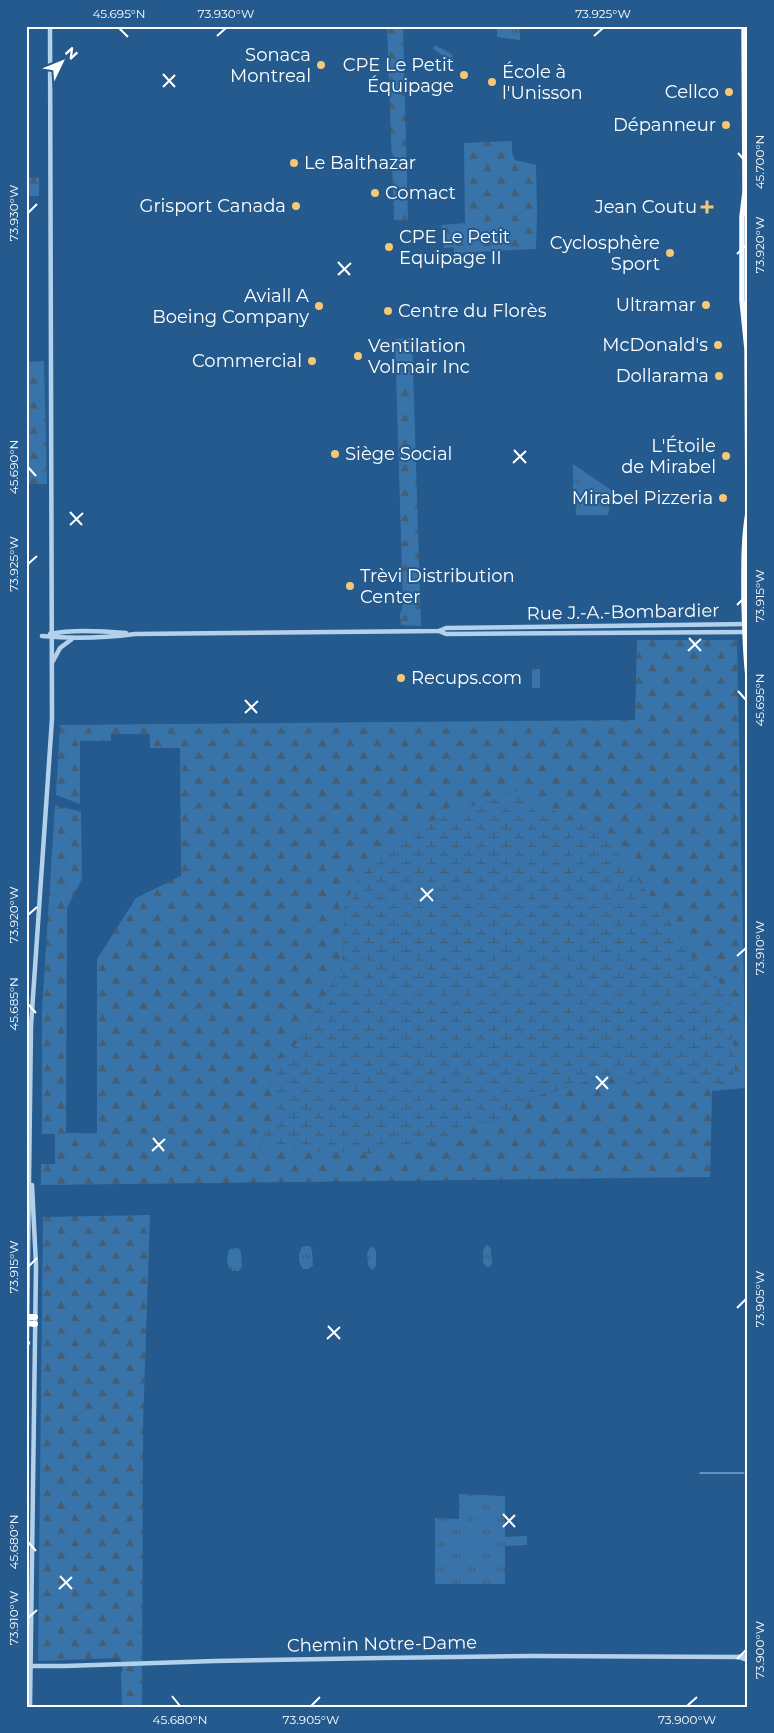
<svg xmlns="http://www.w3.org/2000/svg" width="774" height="1733" viewBox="0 0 774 1733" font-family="Montserrat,sans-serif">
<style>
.grass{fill:url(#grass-tufts)}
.forest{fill:url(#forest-firs);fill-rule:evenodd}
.wetland{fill:url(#wetland-marsh)}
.pitch{fill:#3874aa}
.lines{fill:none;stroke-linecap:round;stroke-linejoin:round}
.stream{stroke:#a7cdec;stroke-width:1}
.minor{stroke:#b3d1eb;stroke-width:4.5}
.major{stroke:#f8fbfe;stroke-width:5.5}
.highway{stroke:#fff;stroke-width:6}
.ticks{fill:none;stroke:#fff;stroke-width:2}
.poi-dot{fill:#f5c777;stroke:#245a8d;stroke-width:2}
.labels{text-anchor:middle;stroke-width:4;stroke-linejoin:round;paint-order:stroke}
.poi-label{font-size:18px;fill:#fff;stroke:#245a8d;text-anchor:end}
.street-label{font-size:18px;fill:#fff;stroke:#245a8d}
.neatline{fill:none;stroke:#fff;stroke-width:2}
.ticks-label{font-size:12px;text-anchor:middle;fill:#fff}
</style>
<defs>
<pattern id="grass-tufts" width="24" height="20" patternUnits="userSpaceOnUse" patternTransform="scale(1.25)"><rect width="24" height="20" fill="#3874aa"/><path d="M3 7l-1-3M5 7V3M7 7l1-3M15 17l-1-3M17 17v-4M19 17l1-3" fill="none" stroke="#435e76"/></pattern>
<pattern id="forest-firs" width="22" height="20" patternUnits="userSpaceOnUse" patternTransform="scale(1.25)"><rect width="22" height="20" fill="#3874aa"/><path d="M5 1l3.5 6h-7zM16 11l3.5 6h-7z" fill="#435e76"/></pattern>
<pattern id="wetland-marsh" width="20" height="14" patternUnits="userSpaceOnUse" patternTransform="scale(1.25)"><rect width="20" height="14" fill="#3874aa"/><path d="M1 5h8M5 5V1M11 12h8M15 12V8" fill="none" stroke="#435e76"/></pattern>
</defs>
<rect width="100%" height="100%" fill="#245a8d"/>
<g class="grass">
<path d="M497,26H520V40L497,37Z"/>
<path d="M434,46H437L453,55V59L450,60L433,49Z"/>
<path d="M573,464L617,494L610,505L608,515H576L575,493L573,492Z"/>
<rect x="532" y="669" width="8" height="19"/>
<path d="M488,1245L491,1249L492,1264L488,1268L483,1263V1251L485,1246Z"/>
<path d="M310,1246L312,1250L313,1265L309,1269H303C298,1264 298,1253 302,1247Z"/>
<path d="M373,1247L376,1251V1266L372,1270L368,1265L367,1253L370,1248Z"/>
<path d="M238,1248L241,1252L242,1267L238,1271H232C226,1266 226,1255 230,1249Z"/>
<path d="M459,1494L505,1496V1537L527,1536V1545L505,1546V1584H435V1518L459,1519Z"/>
</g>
<g class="forest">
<path d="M387,26H403L408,221L394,220Z"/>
<path d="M512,141V153L515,160L536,165L537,213L536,249L454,253V247L444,248L441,225L465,223L464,143Z"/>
<rect x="26" y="178" width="13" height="18"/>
<path d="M412,338L421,626L401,625L400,615L403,604L395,339Z"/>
<path d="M44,361L47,484H26V362Z"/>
<path d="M637,640H737L746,1088L712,1091L710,1177L41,1185V1164H55V1134H42V1010L55,805L81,812L82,879L67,908L66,1133H97V959L136,898L181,876L180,748H150V734H111V741H80V804L56,795L60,725L635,720ZM345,904L663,912L698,966L717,978L635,1082L605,1076L534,1097L510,1115L460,1129L430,1144L259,1148L268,1127L279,1110L269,1090L272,1068L292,1050L343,966Z"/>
<path d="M150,1215L143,1426L142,1707H73L122,1705L121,1673L123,1670L120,1658L38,1661L43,1217Z"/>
</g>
<path class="wetland" d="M515,791L603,835L663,912L698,966L717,978L730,1000L735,1072L732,1080L700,1087L635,1082L605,1076L534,1097L510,1115L460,1129L430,1144L368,1153L259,1149L268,1127L279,1110L269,1090L272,1067L292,1050L343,966L345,903L361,874L419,826Z"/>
<path class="pitch" d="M468,1537H487V1547L468,1548Z"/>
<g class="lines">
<path class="stream" d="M700,1473H744"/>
<g class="minor">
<path d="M439,631L446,634L747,632"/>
<path d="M50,634C72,629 103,631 126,633"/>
<path d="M42,636C73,639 104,638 135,634L439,631L446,628L748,624"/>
<path d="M53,661L60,648L72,639"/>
<path d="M26,1414L31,1026L52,719L50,26"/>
<path d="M739,1657L748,1660"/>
<path d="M26,1666H65L215,1661L381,1658L533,1656L738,1657L748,1655"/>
<path d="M30,1707L36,1265L32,1185"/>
</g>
<path class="major" d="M744,26L745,192L742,217V300L747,349L748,513C743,542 744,572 744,602C745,627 745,651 748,676"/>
<g class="highway">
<path d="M26,1317H35"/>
<path d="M26,1323L35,1324"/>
<path d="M26,1342L27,1343"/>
</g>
</g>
<path class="ticks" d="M119,28L128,37M217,36L226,28M594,36L603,28M163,74L175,87M163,87L175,75M738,153L746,162M28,213L37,204M737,254L746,245M338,262L350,275M338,275L351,263M514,450L526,463M513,463L526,451M28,467L36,476M70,512L82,525M70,525L83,513M28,564L37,556M737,605L746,596M689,638L701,651M688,651L701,639M738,691L746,700M245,700L257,713M245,713L258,701M421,888L433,901M420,901L433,889M28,915L37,907M737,956L746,948M28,1004L36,1013M596,1076L608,1089M596,1089L608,1077M153,1138L164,1151M152,1151L165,1139M28,1267L37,1258M737,1308L746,1299M328,1326L340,1339M327,1339L340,1327M503,1514L515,1527M503,1527L515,1515M28,1542L36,1551M60,1576L72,1589M59,1589L72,1577M28,1618L37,1610M737,1659L746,1650M172,1696L180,1706M311,1706L320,1697M687,1706L697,1697"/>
<g class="poi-dot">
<circle cx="321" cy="65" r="5"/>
<circle cx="464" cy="75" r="5"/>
<circle cx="492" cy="82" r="5"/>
<circle cx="729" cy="92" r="5"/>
<circle cx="726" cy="125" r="5"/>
<circle cx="294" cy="163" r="5"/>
<circle cx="375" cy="193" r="5"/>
<circle cx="296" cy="206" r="5"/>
<path d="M704.5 199.5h5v5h5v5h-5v5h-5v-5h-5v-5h5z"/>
<circle cx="389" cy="247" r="5"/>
<circle cx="670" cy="253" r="5"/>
<circle cx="706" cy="305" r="5"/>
<circle cx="319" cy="306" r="5"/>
<circle cx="388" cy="311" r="5"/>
<circle cx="718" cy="345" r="5"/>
<circle cx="358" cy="356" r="5"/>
<circle cx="312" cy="361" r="5"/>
<circle cx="719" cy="376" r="5"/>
<circle cx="335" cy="454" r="5"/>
<circle cx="726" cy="456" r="5"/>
<circle cx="723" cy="498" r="5"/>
<circle cx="350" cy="586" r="5"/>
<circle cx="401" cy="678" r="5"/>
</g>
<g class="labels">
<g class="poi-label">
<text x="311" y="61">Sonaca<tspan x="311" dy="21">Montreal</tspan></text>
<text x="454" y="71">CPE Le Petit<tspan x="454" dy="21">Équipage</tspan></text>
<text x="502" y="78" text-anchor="start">École à<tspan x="502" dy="21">l'Unisson</tspan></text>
<text x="719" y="98">Cellco</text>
<text x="716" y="131">Dépanneur</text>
<text x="304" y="169" text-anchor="start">Le Balthazar</text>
<text x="385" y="199" text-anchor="start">Comact</text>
<text x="286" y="212">Grisport Canada</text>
<text x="697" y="213">Jean Coutu</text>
<text x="399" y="243" text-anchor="start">CPE Le Petit<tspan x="399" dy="21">Equipage II</tspan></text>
<text x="660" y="249">Cyclosphère<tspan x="660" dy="21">Sport</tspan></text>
<text x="309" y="302">Aviall A<tspan x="309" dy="21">Boeing Company</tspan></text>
<text x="696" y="311">Ultramar</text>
<text x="398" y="317" text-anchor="start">Centre du Florès</text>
<text x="708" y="351">McDonald's</text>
<text x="368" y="352" text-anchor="start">Ventilation<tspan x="368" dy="21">Volmair Inc</tspan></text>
<text x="302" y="367">Commercial</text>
<text x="709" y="382">Dollarama</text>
<text x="716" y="452">L'Étoile<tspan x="716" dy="21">de Mirabel</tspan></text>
<text x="345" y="460" text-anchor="start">Siège Social</text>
<text x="713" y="504">Mirabel Pizzeria</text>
<text x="360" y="582" text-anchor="start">Trèvi Distribution<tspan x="360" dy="21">Center</tspan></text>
<text x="411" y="684" text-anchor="start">Recups.com</text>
</g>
<g class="street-label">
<text transform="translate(623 612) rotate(-1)" y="6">Rue J.-A.-Bombardier</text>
<text transform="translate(382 1644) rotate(-1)" y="6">Chemin Notre-Dame</text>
</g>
</g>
<rect width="774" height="1733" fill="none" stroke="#245a8d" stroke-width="55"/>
<g transform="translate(62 62) rotate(47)" stroke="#245a8d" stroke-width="4" paint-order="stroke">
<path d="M0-4L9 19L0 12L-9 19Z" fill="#ffffff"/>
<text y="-8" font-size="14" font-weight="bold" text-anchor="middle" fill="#ffffff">N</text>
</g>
<rect x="28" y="28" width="718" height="1678" class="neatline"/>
<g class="ticks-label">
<text x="119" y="18">45.695°N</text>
<text x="226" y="18">73.930°W</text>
<text x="603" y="18">73.925°W</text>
<text transform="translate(760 162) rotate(-90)" y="4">45.700°N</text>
<text transform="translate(14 213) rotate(-90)" y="4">73.930°W</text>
<text transform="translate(760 245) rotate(-90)" y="4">73.920°W</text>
<text transform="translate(14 467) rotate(-90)" y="4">45.690°N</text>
<text transform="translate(14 564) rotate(-90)" y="4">73.925°W</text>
<text transform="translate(760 596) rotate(-90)" y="4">73.915°W</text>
<text transform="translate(760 700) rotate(-90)" y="4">45.695°N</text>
<text transform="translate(14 915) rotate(-90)" y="4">73.920°W</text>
<text transform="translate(760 948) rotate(-90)" y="4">73.910°W</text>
<text transform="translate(14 1004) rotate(-90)" y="4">45.685°N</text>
<text transform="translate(14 1267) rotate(-90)" y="4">73.915°W</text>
<text transform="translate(760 1299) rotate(-90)" y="4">73.905°W</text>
<text transform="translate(14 1542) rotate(-90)" y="4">45.680°N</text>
<text transform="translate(14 1618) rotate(-90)" y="4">73.910°W</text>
<text transform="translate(760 1650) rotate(-90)" y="4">73.900°W</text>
<text x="180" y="1724">45.680°N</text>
<text x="311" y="1724">73.905°W</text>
<text x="687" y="1724">73.900°W</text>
</g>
</svg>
